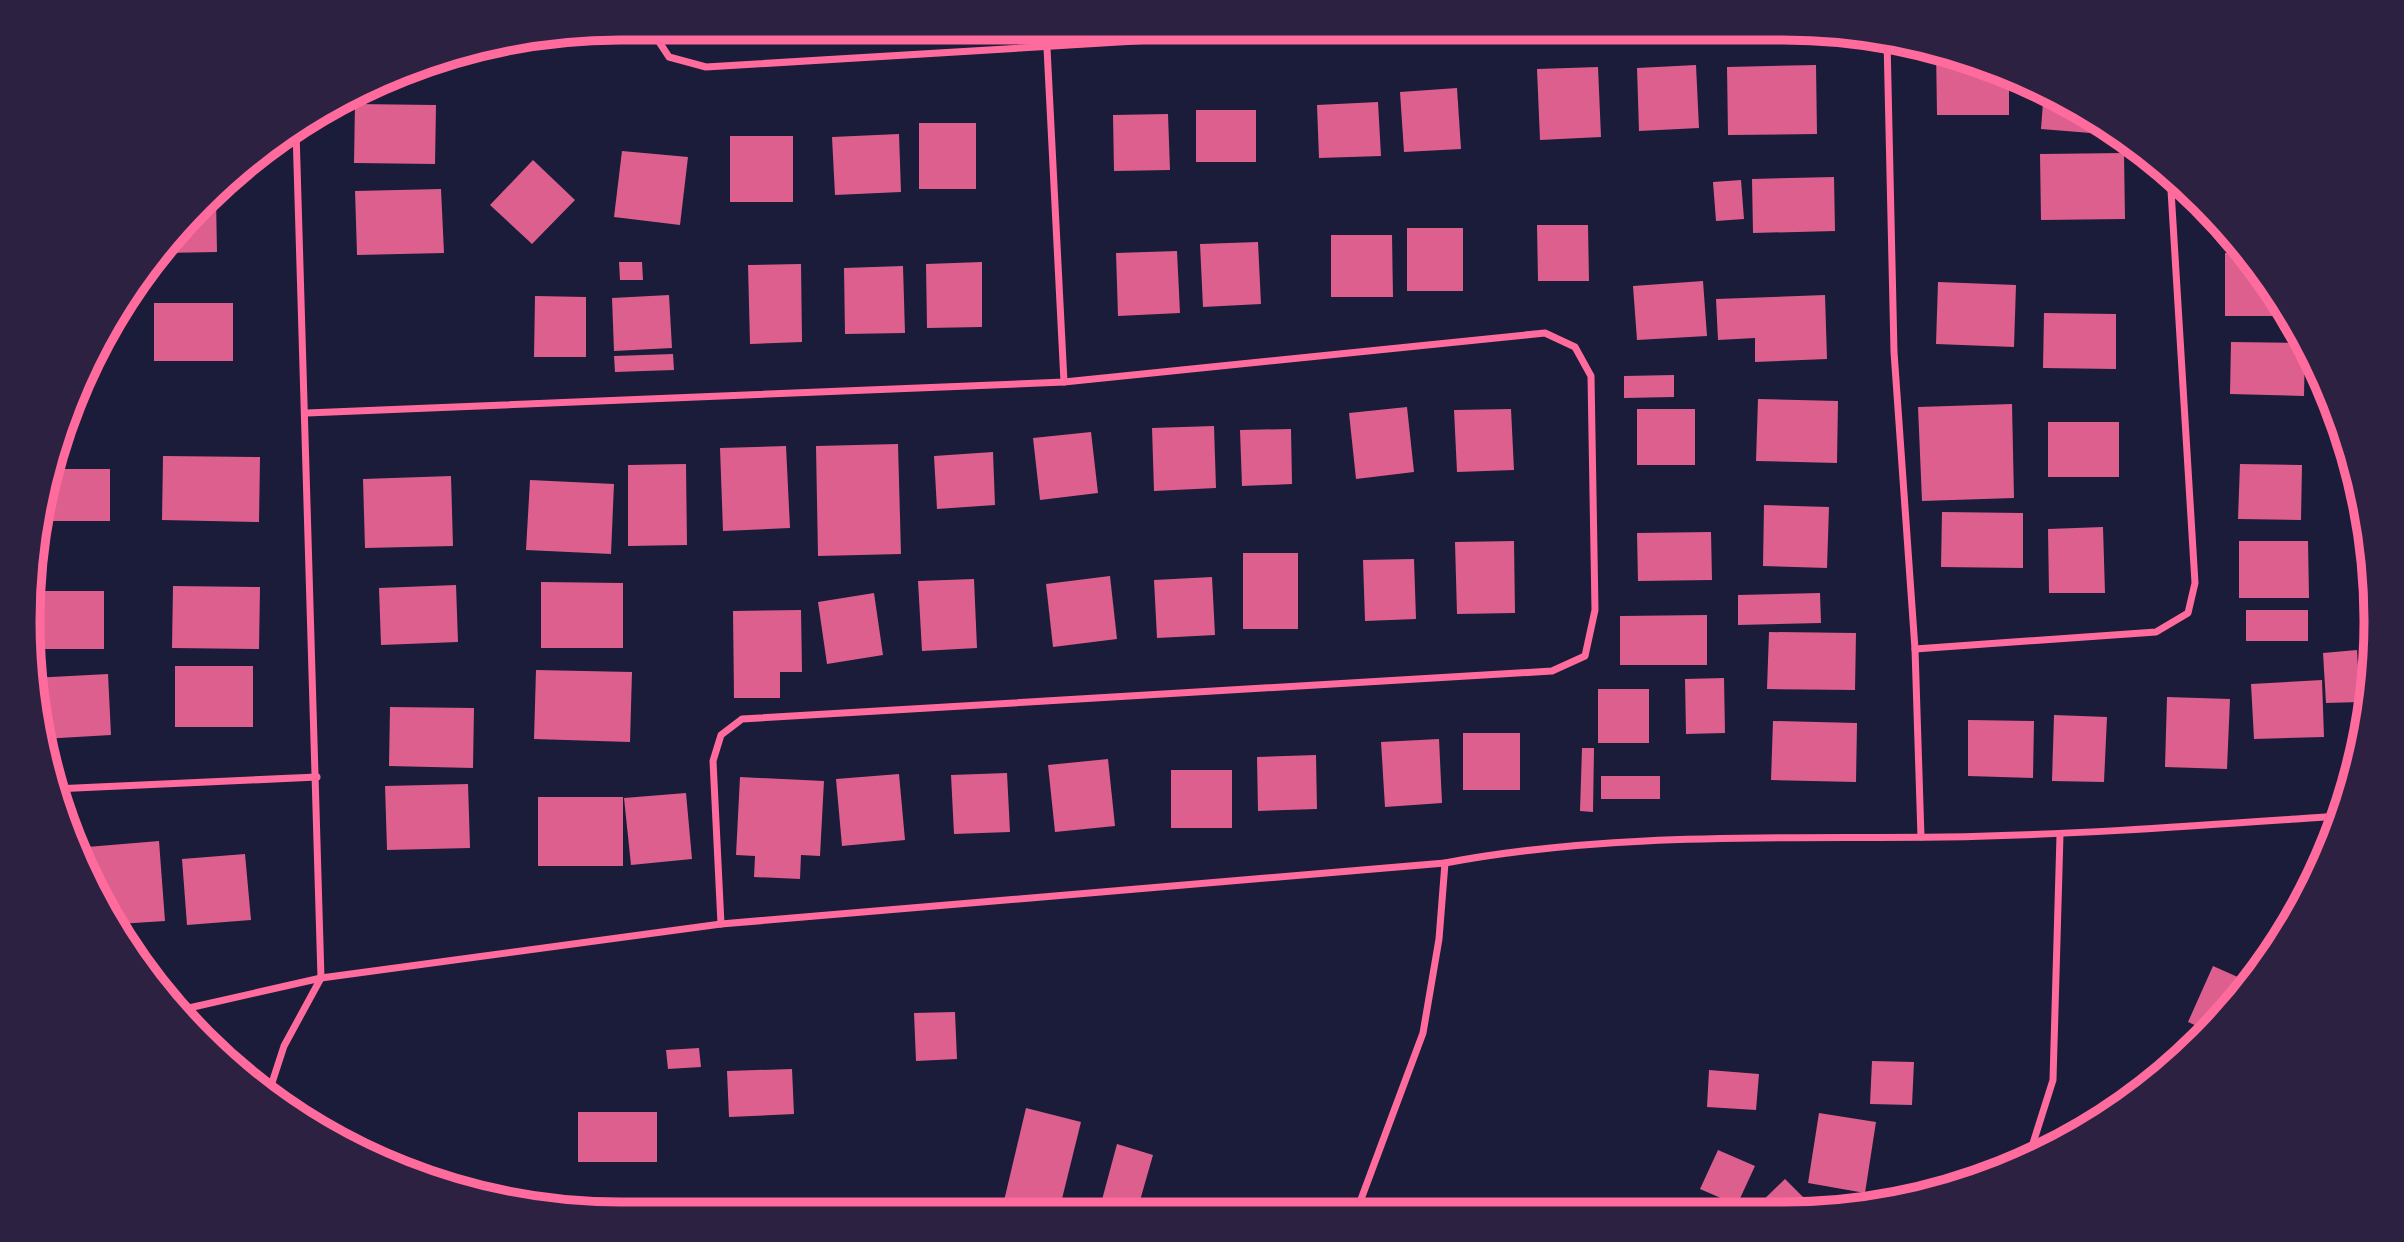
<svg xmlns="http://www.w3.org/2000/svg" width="2404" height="1242" viewBox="0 0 2404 1242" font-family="Lato,sans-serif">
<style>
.building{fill:#dd5f8e}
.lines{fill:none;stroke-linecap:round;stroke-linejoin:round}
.minor{stroke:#ff6b9d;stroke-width:7}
.rim{fill:none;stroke:#ff6b9d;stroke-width:9}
</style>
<rect width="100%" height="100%" fill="#1b1b3a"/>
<g class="building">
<path d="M1936,48L2009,75V115H1937Z"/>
<path d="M1696,65L1699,128L1639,131L1637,68Z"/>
<path d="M1816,65L1817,134L1728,135L1727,67Z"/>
<path d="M1598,67L1601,137L1540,140L1537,69Z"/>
<path d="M1457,88L1461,149L1404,152L1400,92Z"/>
<path d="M2044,89L2104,126L2103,134L2041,129Z"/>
<path d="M1378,102L1381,156L1319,158L1317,105Z"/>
<path d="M355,104L436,105L435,164L354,163Z"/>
<rect x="1196" y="110" width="60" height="52"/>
<path d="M1168,114L1170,170L1114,171L1113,115Z"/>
<rect x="919" y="123" width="57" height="66"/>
<path d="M899,134L901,192L835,195L832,137Z"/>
<rect x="730" y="136" width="63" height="66"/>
<path d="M622,151L688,157L680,225L614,217Z"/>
<path d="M2124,153L2125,219L2041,220L2040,154Z"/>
<path d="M533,160L575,200L532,244L490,205Z"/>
<path d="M1834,177L1835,231L1753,233L1752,179Z"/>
<path d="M1741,180L1744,219L1716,221L1713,182Z"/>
<path d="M441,189L444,253L357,255L355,191Z"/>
<path d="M216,198L217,252L164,253Z"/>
<path d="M1537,225H1588L1589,281H1538Z"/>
<rect x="1407" y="228" width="56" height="63"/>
<path d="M1331,235H1392L1393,297H1331Z"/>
<path d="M1258,242L1261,304L1203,307L1200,244Z"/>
<path d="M1177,251L1180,313L1118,316L1116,253Z"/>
<path d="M2225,253H2246L2290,316H2225Z"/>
<path d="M619,262H642L643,280H620Z"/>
<path d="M982,262V327L927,328L926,264Z"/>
<path d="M801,264L802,342L750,344L748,265Z"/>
<path d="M903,266L905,333L845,334L844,268Z"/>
<path d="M1703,281L1707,336L1637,340L1633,286Z"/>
<path d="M1938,282L2016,285L2014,347L1936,344Z"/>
<path d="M669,295L672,348L614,351L612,298Z"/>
<path d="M1825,295L1827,359L1755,362V338L1718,340L1716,299Z"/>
<path d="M535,296L586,297V357H534Z"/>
<rect x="154" y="303" width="79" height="58"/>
<path d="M2044,313L2116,314V369L2043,368Z"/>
<path d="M2231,342L2305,343L2304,396L2230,394Z"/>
<path d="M673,354L674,370L615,372L614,356Z"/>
<path d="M1674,375V397L1624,398V376Z"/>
<path d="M1758,399L1838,401L1837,463L1756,461Z"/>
<path d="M2012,404L2014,498L1922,501L1918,407Z"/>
<path d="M1407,407L1414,472L1356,479L1349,413Z"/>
<path d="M1511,409L1514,470L1457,472L1454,410Z"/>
<rect x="1637" y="409" width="58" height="56"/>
<rect x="2048" y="422" width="71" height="55"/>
<path d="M1214,426L1216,488L1154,491L1152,428Z"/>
<path d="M1291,429L1292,484L1242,486L1240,430Z"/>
<path d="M1091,432L1098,493L1040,500L1033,438Z"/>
<path d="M898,444L901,554L818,556L816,446Z"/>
<path d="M786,446L790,528L723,531L720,448Z"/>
<path d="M993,452L995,505L937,509L934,456Z"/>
<path d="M163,456L260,457L259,522L162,520Z"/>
<path d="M686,464L687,545L628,546V465Z"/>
<path d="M2240,464L2302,465L2301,520L2238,519Z"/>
<path d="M48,469H110V521H43Z"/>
<path d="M451,476L453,546L365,548L363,479Z"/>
<path d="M530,480L614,484L611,554L526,550Z"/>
<path d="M1764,505L1829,507L1827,568L1763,566Z"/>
<path d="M1942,512L2023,513V568L1941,567Z"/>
<path d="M2103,527L2105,593H2049L2048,529Z"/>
<path d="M1711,532L1712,580L1638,581L1637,533Z"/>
<path d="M2361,533H2368L2371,544L2373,596H2362Z"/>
<path d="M1514,541L1515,613L1457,614L1455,542Z"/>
<path d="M2239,541H2308L2309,598H2239Z"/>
<rect x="1243" y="553" width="55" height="76"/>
<path d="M1414,559L1416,619L1365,621L1363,560Z"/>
<path d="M1110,576L1117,639L1053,647L1046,584Z"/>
<path d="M1212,577L1215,635L1157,638L1154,580Z"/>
<path d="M974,579L977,648L922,651L918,581Z"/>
<path d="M541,582L623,583V648H541Z"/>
<path d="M456,585L458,642L381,645L379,588Z"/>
<path d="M173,586L260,587L259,649L172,648Z"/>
<path d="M36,591H104V649H30Z"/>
<path d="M874,593L883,655L827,664L818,602Z"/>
<path d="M1820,593L1821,623L1738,625V595Z"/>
<path d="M801,610L802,672H780V698H734L733,611Z"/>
<rect x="2246" y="610" width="62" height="31"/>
<path d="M1707,615V665H1620V616Z"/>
<path d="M1769,632L1856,633L1855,690L1767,689Z"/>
<path d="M2357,650L2360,702L2326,703L2323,653Z"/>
<rect x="175" y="666" width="78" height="61"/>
<path d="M536,670L632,672L630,742L534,739Z"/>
<path d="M108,674L111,735L42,739L32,678Z"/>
<path d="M1724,678L1725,733L1686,734L1685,679Z"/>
<path d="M2322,680L2324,737L2254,739L2251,684Z"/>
<rect x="1598" y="689" width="51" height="54"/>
<path d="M2167,697L2230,699L2227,769L2165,767Z"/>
<path d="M390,707L474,708L473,768L389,766Z"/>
<path d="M2054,715L2107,717L2104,782L2052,781Z"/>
<path d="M1968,720L2034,721L2033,778L1968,776Z"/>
<path d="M1773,721L1857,723L1856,782L1771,780Z"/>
<rect x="1463" y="733" width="57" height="57"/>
<path d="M1439,739L1442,803L1385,807L1381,742Z"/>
<path d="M1582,748H1594L1593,812L1580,811Z"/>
<path d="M1316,755L1317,809L1258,811L1257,757Z"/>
<path d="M1108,759L1115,826L1055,832L1048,765Z"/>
<rect x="1171" y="770" width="61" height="58"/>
<path d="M1007,773L1010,832L954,834L951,775Z"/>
<path d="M899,774L905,840L842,846L836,779Z"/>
<rect x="1601" y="776" width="59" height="23"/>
<path d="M740,777L824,781L820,856L801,855L800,879L754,877L755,856L736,855Z"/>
<path d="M468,784L470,848L387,850L385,786Z"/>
<path d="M686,793L692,859L631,865L624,798Z"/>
<rect x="538" y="797" width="85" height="69"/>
<path d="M159,841L165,921L118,924L90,885L87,847Z"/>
<path d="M245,854L251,920L187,925L182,859Z"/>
<path d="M2213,966L2249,982L2229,1012L2208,1031L2188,1022Z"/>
<path d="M955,1012L957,1059L916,1061L914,1013Z"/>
<path d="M699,1048L701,1067L668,1069L666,1050Z"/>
<path d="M1872,1061L1914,1062L1912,1105L1870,1104Z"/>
<path d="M792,1069L794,1114L729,1117L727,1071Z"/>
<path d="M1709,1070L1759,1074L1756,1110L1707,1107Z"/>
<path d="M1026,1108L1081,1122L1059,1211H1026L1003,1205Z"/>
<rect x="578" y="1112" width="79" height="50"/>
<path d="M1819,1113L1876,1122L1865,1193L1808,1183Z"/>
<path d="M1117,1144L1153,1155L1137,1211H1099Z"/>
<path d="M1718,1150L1755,1166L1737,1205L1700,1189Z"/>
<path d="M1785,1179L1815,1209H1754Z"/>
</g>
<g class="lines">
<g class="minor">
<path d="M650,28L669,57L706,67L1336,29"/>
<path d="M1887,40L1894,352L1915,649L1921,837"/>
<path d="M1047,48L1064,382"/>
<path d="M307,413L1064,382L1545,333L1575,347L1591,376L1595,610L1585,656L1552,671L742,719L721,735L713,761L721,924"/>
<path d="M1915,649L2156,632L2188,613L2195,583L2170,174"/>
<path d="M54,789L317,777"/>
<path d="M180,1010L321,978L721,924L1445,863C1609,832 1776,839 1943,837C2076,835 2208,825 2340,816"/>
<path d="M270,1089L284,1046L321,978L296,131"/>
<path d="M2028,1159L2053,1080L2060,835"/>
<path d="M1357,1210L1423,1033L1439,939L1445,863"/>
</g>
</g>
<path d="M0 0H2404V1242H0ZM621 40H1783A581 581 0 0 1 2364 621V621A581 581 0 0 1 1783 1202H621A581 581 0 0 1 40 621V621A581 581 0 0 1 621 40Z" fill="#2d2142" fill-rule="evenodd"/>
<path class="rim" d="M621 40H1783A581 581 0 0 1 2364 621V621A581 581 0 0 1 1783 1202H621A581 581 0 0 1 40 621V621A581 581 0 0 1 621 40Z"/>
</svg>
